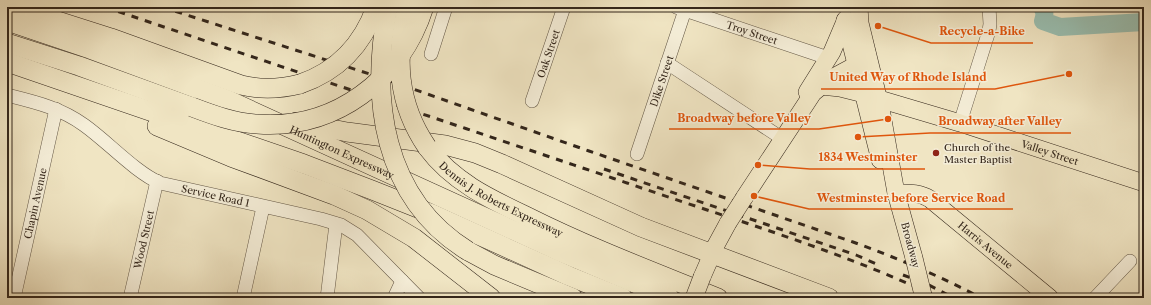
<svg xmlns="http://www.w3.org/2000/svg" width="1151" height="305" viewBox="0 0 1151 305" font-family="'Libre Caslon Text',serif">
<style>
.lines{fill:none;stroke-linecap:round;stroke-linejoin:round}
.river{stroke:#9abfb1;stroke-width:18}
.minor-casing{stroke:#625645;stroke-width:14}
.major-casing{stroke:#33261b;stroke-width:18}
.highway-casing{stroke:#33261b;stroke-width:20}
.minor{stroke:#f5eed8;stroke-width:13}
.major{stroke:#f0e5c3;stroke-width:17}
.highway{stroke:#f0e5c3;stroke-width:19}
.rail{stroke:#33261b;stroke-width:3;stroke-dasharray:7 7;stroke-linecap:butt}
.major-bridge-casing{stroke:#33261b;stroke-width:18;stroke-linecap:butt}
.highway-bridge-casing{stroke:#33261b;stroke-width:20;stroke-linecap:butt}
.major-bridge{stroke:#f0e5c3;stroke-width:17}
.highway-bridge{stroke:#f0e5c3;stroke-width:19}
.poi-dot{fill:#8f2418;stroke:#f5eed8;stroke-width:1.5}
.labels{text-anchor:middle;stroke-width:3;stroke-linejoin:round;paint-order:stroke}
.street-label{font-size:10px;fill:#33261b;stroke:#f5eed8}
.poi-label{font-size:10px;fill:#33261b;stroke:#f5eed8;text-anchor:start}
.leader{fill:none;stroke:#df560d;stroke-width:1.5}
.callout-dot{fill:#df560d;stroke:#f5eed8;stroke-width:1.5}
.callout-label{font-size:11px;text-anchor:middle;font-weight:bold;fill:#df560d;stroke:#f5eed8;stroke-width:3;stroke-linejoin:round;paint-order:stroke}
</style>
<rect width="100%" height="100%" fill="#f0e5c3"/>
<filter id="stains"><feTurbulence type="fractalNoise" baseFrequency=".005" numOctaves="4"/><feColorMatrix values="0 0 0 0 .2 0 0 0 0 .09 0 0 0 0 .02 0 0 0 .5 -.17"/></filter>
<radialGradient id="worn" r=".72"><stop offset=".6" stop-color="#630" stop-opacity="0"/><stop offset="1" stop-color="#630" stop-opacity=".3"/></radialGradient>
<g class="lines">
<path class="river" d="M1042,7C1045,12 1045,15 1043,21L1060,27L1144,22"/>
<defs>
<g id="minor">
<path id="s1" d="M676,7L828,58"/>
<path d="M431,54L446,7"/>
<path d="M667,63L783,139"/>
<path id="s2" d="M7,95C35,102 61,108 84,125C108,142 135,172 160,183L321,219L341,225L357,235L419,298"/>
<path id="s3" d="M532,101L564,7"/>
<path d="M960,123L989,31L990,24L989,7"/>
<path id="s4" d="M637,154L686,7"/>
<path id="s5" d="M14,298L56,109"/>
<path id="s6" d="M130,298L157,181"/>
<path d="M243,298L263,207"/>
<path d="M327,298L336,224"/>
<path d="M394,298L402,281"/>
<path d="M1095,298L1130,261"/>
</g>
<g id="major">
<path d="M859,7L860,23L881,109L896,193L914,258"/>
<path d="M845,20L880,160"/>
<path d="M821,86L840,88L864,94"/>
<path d="M807,92L832,52L846,19"/>
<path id="s7" d="M879,99L960,123L1144,183"/>
<path id="s8" d="M896,193C908,193 919,192 930,199L1050,298"/>
<path d="M744,198L813,93L830,79L856,65L867,53"/>
<path d="M702,277L716,245L728,223"/>
</g>
<g id="highway">
<path d="M10,7L42,16L111,38L241,85C261,90 280,89 300,84"/>
<path id="s9" d="M7,21L90,49L228,100L563,253L670,298"/>
<path d="M7,43L79,66L192,107"/>
<path d="M7,62L304,164L372,190L430,213L569,276L623,298"/>
<path d="M296,122L347,132L445,145L475,153L502,164L641,227L829,298"/>
<path d="M157,126L231,157L334,195L367,210L414,238L491,298"/>
<path id="s10" d="M427,147C453,182 490,199 528,217C590,248 654,272 718,298"/>
<path d="M468,251L494,265L573,298"/>
</g>
</defs>
<use href="#minor" class="minor-casing"/>
<use href="#major" class="major-casing"/>
<use href="#highway" class="highway-casing"/>
<use href="#minor" class="minor"/>
<use href="#major" class="major"/>
<use href="#highway" class="highway"/>
<g class="rail">
<path d="M105,7C279,66 453,124 627,183C731,219 841,251 940,298"/>
<path d="M162,7L379,77L589,151L853,242C897,258 940,276 981,298"/>
<path d="M604,169L856,255L881,266"/>
<path d="M903,275L927,284L954,298"/>
</g>
<defs>
<g id="major-bridge">
<path d="M728,223L744,198"/>
<path d="M914,258L923,295"/>
<path d="M694,298L702,277"/>
</g>
<g id="highway-bridge">
<path d="M388,7C370,98 382,198 468,251"/>
<path d="M407,7C395,58 397,103 427,147"/>
<path d="M300,84C338,71 363,44 376,7"/>
<path d="M192,107C213,115 235,123 257,124C335,130 401,80 424,7"/>
</g>
</defs>
<use href="#major-bridge" class="major-bridge-casing"/>
<use href="#highway-bridge" class="highway-bridge-casing"/>
<use href="#major-bridge" class="major-bridge"/>
<use href="#highway-bridge" class="highway-bridge"/>
</g>
<circle class="poi-dot" cx="936" cy="153" r="4"/>
<g class="labels">
<g class="street-label">
<text dy="4" stroke="none"><textPath href="#s1" startOffset="80">Troy Street</textPath></text>
<text dy="4" stroke="none"><textPath href="#s3" startOffset="50">Oak Street</textPath></text>
<text dy="4" stroke="none"><textPath href="#s4" startOffset="77">Dike Street</textPath></text>
<text dy="4" stroke="none"><textPath href="#s9" startOffset="360">Huntington Expressway</textPath></text>
<text dy="4" stroke="none"><textPath href="#s7" startOffset="179">Valley Street</textPath></text>
<text dy="4" stroke="none"><textPath href="#s2" startOffset="236">Service Road 1</textPath></text>
<text dy="4" stroke="none"><textPath href="#s10" startOffset="92">Dennis J. Roberts Expressway</textPath></text>
<text dy="4" stroke="none"><textPath href="#s5" startOffset="97">Chapin Avenue</textPath></text>
<text dy="4" stroke="none"><textPath href="#s6" startOffset="60">Wood Street</textPath></text>
<text transform="translate(911 245) rotate(75)" y="4">Broadway</text>
<text dy="4" stroke="none"><textPath href="#s8" startOffset="107">Harris Avenue</textPath></text>
</g>
<g class="poi-label">
<text x="944" y="151">Church of the<tspan x="944" dy="12">Master Baptist</tspan></text>
</g>
</g>
<path class="leader" d="M878 26L931 43H1033M1069 74L995 89H821M888 119L819 129H669M858 137L930 133H1071M758 165L810 169H925M754 196L809 209H1013"/>
<g class="callout-dot">
<circle cx="878" cy="26" r="4"/>
<circle cx="1069" cy="74" r="4"/>
<circle cx="888" cy="119" r="4"/>
<circle cx="858" cy="137" r="4"/>
<circle cx="758" cy="165" r="4"/>
<circle cx="754" cy="196" r="4"/>
</g>
<g class="callout-label">
<text x="982" y="35">Recycle-a-Bike</text>
<text x="908" y="81">United Way of Rhode Island</text>
<text x="744" y="122">Broadway before Valley</text>
<text x="1000" y="125">Broadway after Valley</text>
<text x="868" y="161">1834 Westminster</text>
<text x="911" y="202">Westminster before Service Road</text>
</g>
<rect width="1151" height="305" fill="none" stroke="#f0e5c3" stroke-width="24"/>
<rect x="8" y="8" width="1135" height="289" fill="none" stroke="#33261b" stroke-width="2"/>
<rect x="12" y="12" width="1127" height="281" fill="none" stroke="#33261b"/>
<rect width="100%" height="100%" filter="url(#stains)"/>
<rect width="100%" height="100%" fill="url(#worn)"/>
</svg>
